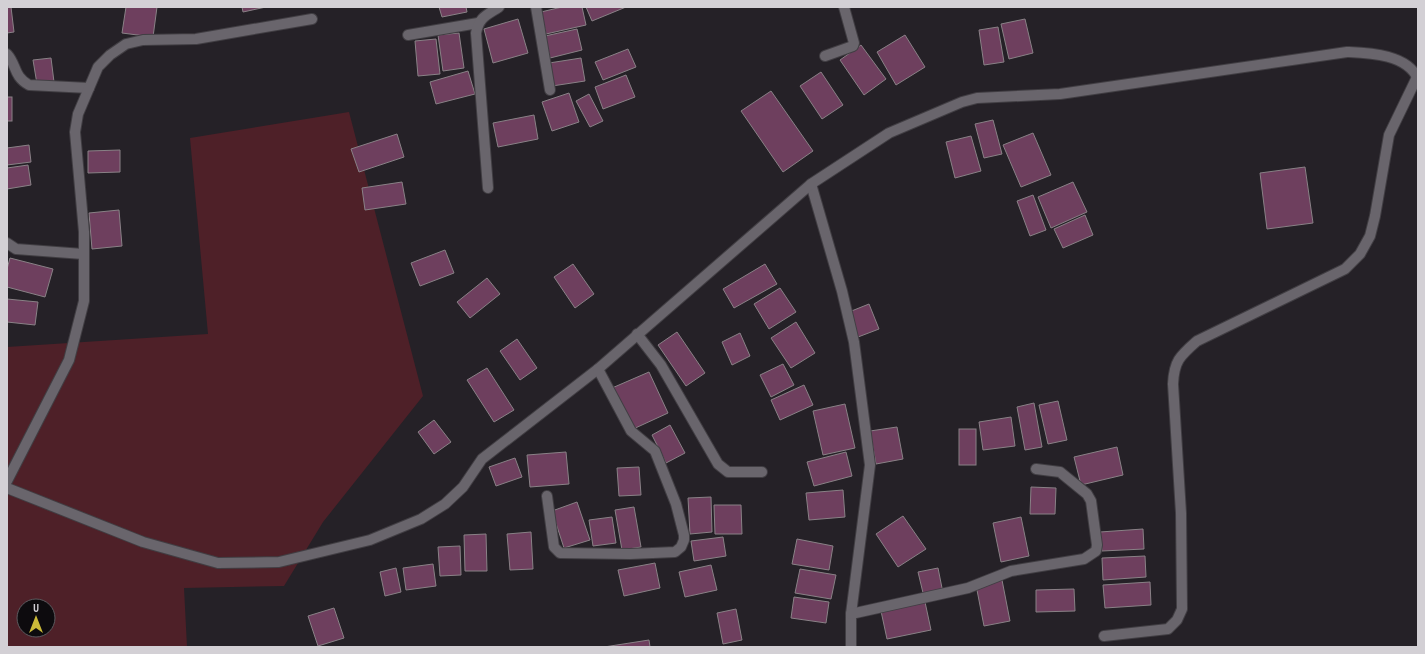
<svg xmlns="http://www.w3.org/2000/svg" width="1425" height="654" viewBox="0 0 1425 654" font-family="'PT Sans Narrow',sans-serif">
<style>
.green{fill:#4e2028;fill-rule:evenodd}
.building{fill:#6e3f5e;stroke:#898186}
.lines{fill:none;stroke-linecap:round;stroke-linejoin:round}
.street-casing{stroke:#413e43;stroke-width:12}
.street{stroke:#69656c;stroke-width:10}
</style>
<rect width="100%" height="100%" fill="#252127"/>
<path class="green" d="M349,112L423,396L323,522L284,586L184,588L187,647H7V347L208,334L190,138ZM24,606H48V630H24Z"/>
<g class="building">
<path d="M7,7H11L14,32L7,33Z"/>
<path d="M126,7H157L153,37L122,33Z"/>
<path d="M242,7H266L243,12Z"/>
<path d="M439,7H466L467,12L442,17Z"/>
<path d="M562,7H582L586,25L546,34L541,12Z"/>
<path d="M586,7H626L592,21Z"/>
<path d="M518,19L528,53L493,63L484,29Z"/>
<path d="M1025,19L1033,53L1009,59L1001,24Z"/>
<path d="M998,27L1004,62L984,65L979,30Z"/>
<path d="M577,29L582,50L550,58L545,36Z"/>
<path d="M459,33L464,68L443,71L438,35Z"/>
<path d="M905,35L925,67L896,85L877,52Z"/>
<path d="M436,39L440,74L418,76L415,41Z"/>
<path d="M861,45L886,79L864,95L840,60Z"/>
<path d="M628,49L636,67L603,80L595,62Z"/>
<path d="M51,58L54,82L37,84L33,60Z"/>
<path d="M581,58L585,81L552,86L549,63Z"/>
<path d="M468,71L475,94L436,104L430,82Z"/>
<path d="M821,72L843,105L822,119L800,86Z"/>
<path d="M626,75L635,97L603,109L595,87Z"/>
<path d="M771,91L813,151L783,172L741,111Z"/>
<path d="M569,93L579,122L552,131L542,102Z"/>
<path d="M589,94L603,121L590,127L576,101Z"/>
<rect x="7" y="97" width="5" height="24"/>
<path d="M534,115L538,139L498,147L493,123Z"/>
<path d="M993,120L1002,154L984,158L975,124Z"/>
<path d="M1033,133L1051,175L1021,187L1003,145Z"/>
<path d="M397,134L404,157L359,172L351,149Z"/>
<path d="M971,136L981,171L955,178L946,142Z"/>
<path d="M29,145L31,162L7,165V148Z"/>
<path d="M120,150V172L88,173V151Z"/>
<path d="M28,165L31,185L7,189V168Z"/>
<path d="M1305,167L1313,223L1267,229L1260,173Z"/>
<path d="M402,182L406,204L365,210L362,188Z"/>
<path d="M1073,182L1087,212L1051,228L1038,197Z"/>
<path d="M1033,195L1046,230L1030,236L1017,201Z"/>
<path d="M119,210L122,246L92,249L89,213Z"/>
<path d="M1085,215L1093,235L1063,248L1054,229Z"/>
<path d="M445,250L454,273L420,286L411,263Z"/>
<path d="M10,258L53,269L45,297L7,287V269Z"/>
<path d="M573,264L594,294L575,308L554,277Z"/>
<path d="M765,264L777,284L734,308L723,289Z"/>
<path d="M487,278L500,294L470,318L457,302Z"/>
<path d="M780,288L796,312L769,329L754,304Z"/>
<path d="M7,299L38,302L35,325L7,322Z"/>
<path d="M869,304L879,329L858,337L849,312Z"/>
<path d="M796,322L815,353L791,368L771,338Z"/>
<path d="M677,332L705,373L686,386L658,345Z"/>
<path d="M740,333L750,356L732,365L722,342Z"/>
<path d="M517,339L537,368L520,380L500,351Z"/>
<path d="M783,364L794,385L771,397L760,375Z"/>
<path d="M487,368L514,410L494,422L467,380Z"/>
<path d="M649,372L668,413L631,430L612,388Z"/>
<path d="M804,385L813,405L780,420L771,400Z"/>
<path d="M1058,401L1067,440L1048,444L1039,405Z"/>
<path d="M1034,403L1042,447L1025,450L1017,407Z"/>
<path d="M845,404L855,448L823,455L813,411Z"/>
<path d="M1011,417L1015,446L983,450L979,422Z"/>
<path d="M434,420L451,442L434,454L418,432Z"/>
<path d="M670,425L685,453L666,463L652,435Z"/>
<path d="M897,427L903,459L876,464L870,431Z"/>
<rect x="959" y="429" width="17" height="36"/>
<path d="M1117,447L1123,475L1081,485L1074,457Z"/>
<path d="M566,452L569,484L530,487L527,455Z"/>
<path d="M846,452L852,476L814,486L807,462Z"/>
<path d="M515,458L522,477L496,486L489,467Z"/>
<path d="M639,467L641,495L619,496L617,468Z"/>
<path d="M1031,487L1056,488L1055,514H1030Z"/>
<path d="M843,490L845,517L809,520L806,493Z"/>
<path d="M711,497L712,532L690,534L688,498Z"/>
<path d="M577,502L590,540L564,548L552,511Z"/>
<path d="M714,505H741L742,534H715Z"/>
<path d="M634,507L641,547L622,550L615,510Z"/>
<path d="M903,516L926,549L898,567L876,534Z"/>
<path d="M612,517L616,543L593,546L589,520Z"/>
<path d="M1021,517L1029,556L1001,562L993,523Z"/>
<path d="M1143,529L1144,549L1102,551L1100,532Z"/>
<path d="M531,532L533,569L510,570L507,534Z"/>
<path d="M486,534L487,571H465L464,535Z"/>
<path d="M723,537L726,556L694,561L691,541Z"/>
<path d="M797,539L833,546L829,570L792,564Z"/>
<path d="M460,546L461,575L440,576L438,547Z"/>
<path d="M1145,556L1146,577L1103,580L1102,558Z"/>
<path d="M655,563L660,588L624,596L618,570Z"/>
<path d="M433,564L436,586L406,590L403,568Z"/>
<path d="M711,565L717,590L685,597L679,572Z"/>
<path d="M396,568L401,592L385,596L380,572Z"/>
<path d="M938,568L943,593L924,597L918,572Z"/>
<path d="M800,569L836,575L831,599L795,593Z"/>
<path d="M1002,580L1010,621L984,626L976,585Z"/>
<path d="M1150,582L1151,605L1105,608L1103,585Z"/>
<path d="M1074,589L1075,611L1036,612V590Z"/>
<path d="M794,597L829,602L826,623L791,618Z"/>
<path d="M925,602L931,630L887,639L881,611Z"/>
<path d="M334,608L344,638L318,646L308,616Z"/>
<path d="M736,609L742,640L723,644L717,613Z"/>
<path d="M649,640L650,647H604Z"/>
</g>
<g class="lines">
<defs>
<g id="street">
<path d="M536,7L550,90"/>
<path d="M408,35L478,23"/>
<path d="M7,54C17,65 13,76 29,85L89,88"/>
<path d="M825,56L853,46L854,43L844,7"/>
<path d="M811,184L842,291L854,342L870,465L851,614V647"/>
<path d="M488,188L476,33C479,17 487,15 499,7"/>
<path d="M7,243L16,249L83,254"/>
<path d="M637,334L661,365L718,464L728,472H762"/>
<path d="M7,481L69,360L84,301V232L75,132L78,114L98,67L110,55L126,44L143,40L196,39L312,19"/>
<path d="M7,488L143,542L218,563L279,562L370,540L421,519L445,504L463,487L482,459L598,369L811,184L889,133L962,102L977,98L1060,94L1347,52C1369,53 1407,54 1418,79"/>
<path d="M547,496L554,547L560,553L630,554L675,552L681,547L684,540V535L676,504L655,451L631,431L598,369"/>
<path d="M851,614L968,588L1011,571L1084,559L1096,551L1097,545L1091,501L1087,494L1060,472L1036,469"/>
<path d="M1104,636L1168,629L1177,620L1182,609L1181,513L1173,384C1174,361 1180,356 1197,341L1345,269L1360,254L1370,236L1375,216L1389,135L1418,75"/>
</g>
</defs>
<use href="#street" class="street-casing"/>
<use href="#street" class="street"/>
</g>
<rect width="1425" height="654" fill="none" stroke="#d3d0d5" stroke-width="16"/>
<g transform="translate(36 618)"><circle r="19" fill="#0d0b0e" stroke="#5c5a5e"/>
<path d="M0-3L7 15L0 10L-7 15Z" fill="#cbba39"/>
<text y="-6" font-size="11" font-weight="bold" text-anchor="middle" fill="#d3d0d5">U</text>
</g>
</svg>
